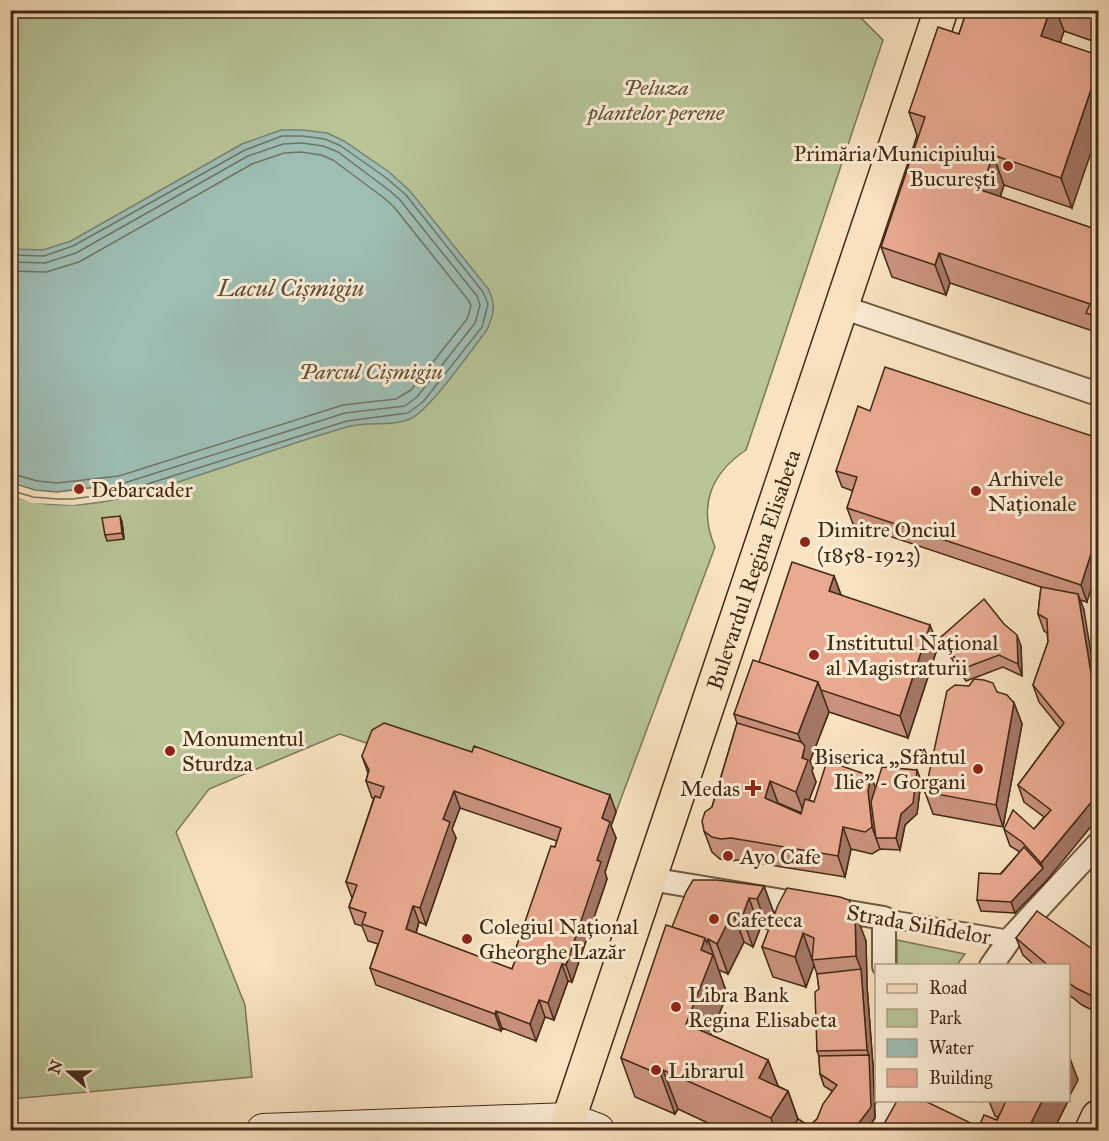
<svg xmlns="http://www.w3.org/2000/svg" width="1109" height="1141" viewBox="0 0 1109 1141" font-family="'IM FELL Great Primer',serif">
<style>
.green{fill:#b8c597;stroke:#7d7756;stroke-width:1.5}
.water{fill:#9ebeb4;stroke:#798274;stroke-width:1.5}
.pier{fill:#f9e3c0}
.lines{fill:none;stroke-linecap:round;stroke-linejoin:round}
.shore{stroke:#707464;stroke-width:1.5}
.pedestrian-casing{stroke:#70583f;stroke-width:20}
.minor-casing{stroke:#70583f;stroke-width:26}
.secondary-casing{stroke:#422914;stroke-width:34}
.primary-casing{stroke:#422914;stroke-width:36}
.pedestrian{stroke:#fbedd6;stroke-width:16}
.minor{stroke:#fbedd6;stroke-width:22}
.secondary{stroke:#fbedd6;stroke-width:32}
.primary{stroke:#f9e3c0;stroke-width:33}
.wall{fill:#c9927d;stroke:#422914;stroke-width:1.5;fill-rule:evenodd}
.shaded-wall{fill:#a47766;stroke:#422914;stroke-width:1.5}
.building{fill:#eaaa91;stroke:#422914;stroke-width:1.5;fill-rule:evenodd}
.poi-dot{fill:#8f2418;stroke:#fbedd6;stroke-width:2}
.labels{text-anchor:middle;stroke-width:6;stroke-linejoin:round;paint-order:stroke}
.park-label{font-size:22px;font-style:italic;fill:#605035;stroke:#fbedd6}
.poi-label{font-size:22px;fill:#422914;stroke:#fbedd6;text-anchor:start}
.street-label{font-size:22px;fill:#422914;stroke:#fbedd6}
.water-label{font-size:24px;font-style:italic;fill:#594e3c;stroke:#fbedd6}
</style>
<rect width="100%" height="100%" fill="#f9e3c0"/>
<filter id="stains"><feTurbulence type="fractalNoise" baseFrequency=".00333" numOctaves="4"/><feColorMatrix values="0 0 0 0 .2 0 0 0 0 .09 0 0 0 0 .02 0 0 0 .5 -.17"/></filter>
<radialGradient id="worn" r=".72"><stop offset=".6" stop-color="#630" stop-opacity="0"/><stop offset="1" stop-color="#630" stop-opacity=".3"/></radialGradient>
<g class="green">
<path d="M11,11H857L861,18L883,40L746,450C710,474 698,507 715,547L616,812L378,747L340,734L209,789L176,832L245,1005L252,1077L11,1099Z"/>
<path d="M897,940L965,954L957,965H897Z"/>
</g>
<path class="water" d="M281,130H302L327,133L344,141L389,172L410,191L489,290C496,307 494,313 487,330C472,349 430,410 410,419C391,427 367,421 347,427C301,440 255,457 209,472C149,491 73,521 11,495L10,249L43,250L71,241L242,144Z"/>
<path class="pier" d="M11,480L34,489L57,492L121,484L124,498L73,505L32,503L11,495Z"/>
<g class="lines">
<g class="shore">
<path d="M10,255L44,256L73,246L245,150L282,136H302L325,139L341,146L385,177L406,195L483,292L488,304L482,327L423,402L408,413L347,421L122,492L73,499H57L33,497L10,490"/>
<path d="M10,262L45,263L76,253L248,156L283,144L302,143L323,146L338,152L390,191L400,200L477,296L480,305L475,323L417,397L405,406L345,413L121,484L57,492L35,490L10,482"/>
<path d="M10,271L46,272L79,262L252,164L284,153L301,152L321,155L333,160L384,198L394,207L469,301L471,306L467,319L411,390L396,399L343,405L119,476L57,483L37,481L10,473"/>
</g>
<defs>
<path id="pedestrian" d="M884,918L1010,939"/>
<g id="minor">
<path d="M842,307L1098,394"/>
<path d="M650,879L884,918V966"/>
<path d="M991,966L1010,939L1098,844"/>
<path d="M872,1130L892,1100"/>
</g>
<path id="secondary" d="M263,1130L569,1119L598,1130"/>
<g id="primary">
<path id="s1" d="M565,1130L941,10"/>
<path d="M1092,1130L1098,1117"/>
</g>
</defs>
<use href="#pedestrian" class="pedestrian-casing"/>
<use href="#minor" class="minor-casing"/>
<use href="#secondary" class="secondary-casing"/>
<use href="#primary" class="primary-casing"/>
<use href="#pedestrian" class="pedestrian"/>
<use href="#minor" class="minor"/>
<use href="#secondary" class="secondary"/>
<use href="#primary" class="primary"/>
</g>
<g class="wall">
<path d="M967,10H1098V43L1064,31L1060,42L1072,208L1004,185L1000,197L1098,230V343H1097L1093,331L950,283L946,295L892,277L881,247L918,138L909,112L959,34Z"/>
<path d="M870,411L1098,438L1087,602L1080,600L1084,610L1047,880L1015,913L981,911L977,900L1020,852L1010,846L1004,829H1034L1044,817L1024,802L1018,785L1060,728L1039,702L1033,685L1048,642L1047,633L1044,631L1038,614L1041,587L853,524L847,508L853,491L842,487L836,471Z"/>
<path d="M122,522L124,539L107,541L105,535Z"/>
<path d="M834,576L841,595L938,646L908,738L829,712L810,761L813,768L812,771L816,782L809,800L814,802L876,787L917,770L921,781L917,814L905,825L900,850L880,849L872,854L851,849L845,877L739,860L729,861L720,859L712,852L704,831L712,807L737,723L734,714L759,662ZM778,803L802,813L801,814L777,804Z"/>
<path d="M941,637L1021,646L1022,676L1003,667L966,681L945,648Z"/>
<path d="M997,692L1014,703L1022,724L1003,827L933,814L925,792Z"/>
<path d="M362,756L616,812L611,826L616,838L605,872L607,879L572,982L568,981L554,1020L545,1017L536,1041L502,1028L501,1031L376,985L370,968L378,944L368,941L362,926L355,924L349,907L352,898L346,882L374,798H372L366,781L368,773ZM460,808L557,841L516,948L518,953L512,969L416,933L419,922L426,925L456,838L452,829Z"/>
<path d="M764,886L774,914L866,941L867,986L873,1066L875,1118L866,1131H725L678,1109L675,1114L635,1097L621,1058L672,927ZM771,924L762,947L773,977L806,987L814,965L817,974L819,989L817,1051L819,1056L820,1074L824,1086L832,1091L817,1119L809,1126L798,1119L788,1091L778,1086L768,1060L711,1035L727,994L719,971V970L728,974L744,942L753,947L760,929H768Z"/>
<path d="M1016,938L1098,953V1013L1082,1005L1068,994V966H1035L1023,955Z"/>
<path d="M989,1101H1068L1053,1131H880L979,1127L997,1120L998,1117L995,1116Z"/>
</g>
<g class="shaded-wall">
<path d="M1050,10H1056L1064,31L1052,66L1041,36Z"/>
<path d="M1098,69V132L1072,208L1061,178Z"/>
<path d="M993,155L1004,185L992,221L981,190Z"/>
<path d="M939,253L950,283L946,295L935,265Z"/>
<path d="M120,516L122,522L124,539L122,533Z"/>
<path d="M1098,532V567L1087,602L1081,585Z"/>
<path d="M834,576L842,598L829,591Z"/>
<path d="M1078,594L1084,610L1098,697V716Z"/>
<path d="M930,625L938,646L908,738L900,716Z"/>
<path d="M1017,635L1021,646L1022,676L1018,664Z"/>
<path d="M818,682L829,712L810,761L813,768L812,771L816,782L804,813L796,792L804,750L798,734Z"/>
<path d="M1014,703L1022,724L1003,827L996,805Z"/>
<path d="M917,770L921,781L917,814L905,825L900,850L896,838L901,814Z"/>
<path d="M871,776L879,797L876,838L880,849L872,827L868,791Z"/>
<path d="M770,781L778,803L773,820L765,798Z"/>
<path d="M454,791L460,808L452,829L456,838L426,925L420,908L443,819Z"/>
<path d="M1098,794V818L1047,880L1015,913L1011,902L1043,868L1041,863Z"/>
<path d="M610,795L616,812L611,826L616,838L605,872L607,879L572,982L566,965L597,860L602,818Z"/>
<path d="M843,827L851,849L845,877L838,856Z"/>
<path d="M764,886L775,916L768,929L757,899Z"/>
<path d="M749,898L760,929L753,947L742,917Z"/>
<path d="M413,906L419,922L412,946L406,929Z"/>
<path d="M855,911L866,941L867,986L873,1066L875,1118L866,1131H853L869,1055L867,1050L861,969L856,956Z"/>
<path d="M733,912L744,942L728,974L717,944Z"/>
<path d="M803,933L814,965L806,987L795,957Z"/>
<path d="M705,938L708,939L727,994L700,1063L686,1024L701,950Z"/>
<path d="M562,964L568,981L554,1020L548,1003Z"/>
<path d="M539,1000L545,1017L536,1041L530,1024Z"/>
<path d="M496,1011L502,1028L501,1031L495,1014Z"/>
<path d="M1068,1053L1078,1080L1068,1099Z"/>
<path d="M768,1060L783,1099L788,1091L802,1131H775L759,1078Z"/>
<path d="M663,1070L678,1109L675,1114L661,1075Z"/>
<path d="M1042,1101H1068L1053,1131H1027Z"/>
</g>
<g class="building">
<path d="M967,10H1050L1041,36L1098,55V69L1061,178L993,155L981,190L1098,230V317L1086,313L1090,304L939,253L935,265L881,247L925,117L909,112L938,27L959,34Z"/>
<path d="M1081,10H1098V16Z"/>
<path d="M885,367L1098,438V532L1081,585L847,508L857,477L836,471L858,406L870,411Z"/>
<path d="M120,516L122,533L105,535L102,518Z"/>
<path d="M792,562L834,576L829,591L930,625L900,716L821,690L818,682L759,662Z"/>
<path d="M1041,587L1078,594L1098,716V794L1041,863L1022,842L1004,829L1013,810L1034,829L1051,810L1018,785L1064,723L1033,685L1048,642L1047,619L1038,614Z"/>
<path d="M984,599L1004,624L1017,635L1018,664L999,655L962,669L941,637Z"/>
<path d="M753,660L818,682L798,734L734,714Z"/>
<path d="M974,679L984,680L993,683L997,692L1007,695L1014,703L996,805L925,792L947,691L955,685L969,686Z"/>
<path d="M384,723L472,752L474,746L610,795L602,818L610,822L597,860L601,862L566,965L562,964L548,1003L539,1000L530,1024L496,1011L495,1014L370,968L383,931L362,924L366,913L349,907L357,885L346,882L375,796L380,798L384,787L366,781L369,770L362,756L372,730ZM454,791L561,828L555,847L551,846L516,948L519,950L512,969L406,929L413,906L420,908L450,822L443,819Z"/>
<path d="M737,723L801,742L805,746L802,758L808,760L796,792L770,781L765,798L801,814L805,799L814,802L827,761L871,776L868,791L872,827L865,832L843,827L838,856L731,838L721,839L712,837L704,831L702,821L705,812L712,807Z"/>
<path d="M882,767L917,770L913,803L901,814L896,838H876L871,802Z"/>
<path d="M1024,847L1043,868L1011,902L977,900L979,873L1001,874Z"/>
<path d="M693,880H717L764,886L757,899L749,898L742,917L733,912L717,944L708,939L707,943L705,938L672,927L686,892Z"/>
<path d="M787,888L840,897L849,900L855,911L856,956L812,960L814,938L803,933L795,957L762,947L778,905Z"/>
<path d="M1037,911L1098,953V999L1076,988L1068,982V966H1049L1016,938Z"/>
<path d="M666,925L705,938L701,950L713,955L686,1024L768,1060L759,1078L788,1091L771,1118L663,1070L661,1075L621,1058Z"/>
<path d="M861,969L867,1050L817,1051L815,992L819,989L817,974Z"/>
<path d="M869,1055L871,1107L853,1131H791L798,1119L809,1126L817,1119L823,1104L837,1085L820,1074L819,1056Z"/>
<path d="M897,1101H925L979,1127L977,1131H880Z"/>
<path d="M1006,1101H1042L1027,1131H977L984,1115L997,1120Z"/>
</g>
<g class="poi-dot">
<circle cx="1008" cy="166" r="6"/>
<circle cx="79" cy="489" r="6"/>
<circle cx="976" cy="491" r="6"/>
<circle cx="805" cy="542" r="6"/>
<circle cx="814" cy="655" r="6"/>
<circle cx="170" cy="751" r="6"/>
<circle cx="978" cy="769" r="6"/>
<path d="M750 779h6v6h6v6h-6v6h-6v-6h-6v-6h6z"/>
<circle cx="728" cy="856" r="6"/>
<circle cx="714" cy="919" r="6"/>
<circle cx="467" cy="939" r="6"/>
<circle cx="676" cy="1007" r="6"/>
<circle cx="656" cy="1070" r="6"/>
</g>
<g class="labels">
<g class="park-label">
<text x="656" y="95">Peluza<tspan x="656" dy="25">plantelor perene</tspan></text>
<text x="371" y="379">Parcul Cișmigiu</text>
</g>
<g class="poi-label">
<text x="996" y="161" text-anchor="end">Primăria Municipiului<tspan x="996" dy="25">București</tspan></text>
<text x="988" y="486">Arhivele<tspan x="988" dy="25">Naționale</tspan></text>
<text x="91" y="497">Debarcader</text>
<text x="817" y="537">Dimitre Onciul<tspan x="817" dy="25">(1858-1923)</tspan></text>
<text x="826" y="650">Institutul Național<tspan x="826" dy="25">al Magistraturii</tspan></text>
<text x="182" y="746">Monumentul<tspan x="182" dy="25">Sturdza</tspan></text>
<text x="966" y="764" text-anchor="end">Biserica „Sfântul<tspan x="966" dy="25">Ilie” - Gorgani</tspan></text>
<text x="740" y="796" text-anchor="end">Medas</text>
<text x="740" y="864">Ayo Cafe</text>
<text x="726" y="927">Cafeteca</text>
<text x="479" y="934">Colegiul Național<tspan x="479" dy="25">Gheorghe Lazăr</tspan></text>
<text x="688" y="1002">Libra Bank<tspan x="688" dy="25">Regina Elisabeta</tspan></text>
<text x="668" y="1078">Librarul</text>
</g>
<g class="street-label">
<text dy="8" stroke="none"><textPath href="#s1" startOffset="591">Bulevardul Regina Elisabeta</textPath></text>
<text transform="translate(919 924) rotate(10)" y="8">Strada Silfidelor</text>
</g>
<g class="water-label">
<text x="291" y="296">Lacul Cișmigiu</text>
</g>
</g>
<rect width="1109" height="1141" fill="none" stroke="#f9e3c0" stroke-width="36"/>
<rect x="12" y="12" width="1085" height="1117" fill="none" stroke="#422914" stroke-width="3"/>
<rect x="18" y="18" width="1073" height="1105" fill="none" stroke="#422914" stroke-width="1.5"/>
<rect x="875" y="964" width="195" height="138" fill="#fbedd6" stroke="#b19f88" stroke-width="1.5"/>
<rect x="887" y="984" width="30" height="9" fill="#f9e3c0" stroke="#b19f88" stroke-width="1.5"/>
<text x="929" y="994" font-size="18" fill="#422914">Road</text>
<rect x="887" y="1009" width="30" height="18" fill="#b8c597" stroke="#b19f88" stroke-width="1.5"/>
<text x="929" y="1024" font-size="18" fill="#422914">Park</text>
<rect x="887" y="1039" width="30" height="18" fill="#9ebeb4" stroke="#b19f88" stroke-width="1.5"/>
<text x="929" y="1054" font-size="18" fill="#422914">Water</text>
<rect x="887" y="1069" width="30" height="18" fill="#eaaa91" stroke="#b19f88" stroke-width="1.5"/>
<text x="929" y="1084" font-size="18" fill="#422914">Building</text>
<g transform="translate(69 1072) rotate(290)" stroke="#fbedd6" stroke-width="4.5" paint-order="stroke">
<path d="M0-4.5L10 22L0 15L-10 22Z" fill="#422914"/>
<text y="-9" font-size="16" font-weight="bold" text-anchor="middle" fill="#422914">N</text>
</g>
<rect width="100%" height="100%" filter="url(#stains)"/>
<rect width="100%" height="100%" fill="url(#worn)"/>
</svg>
